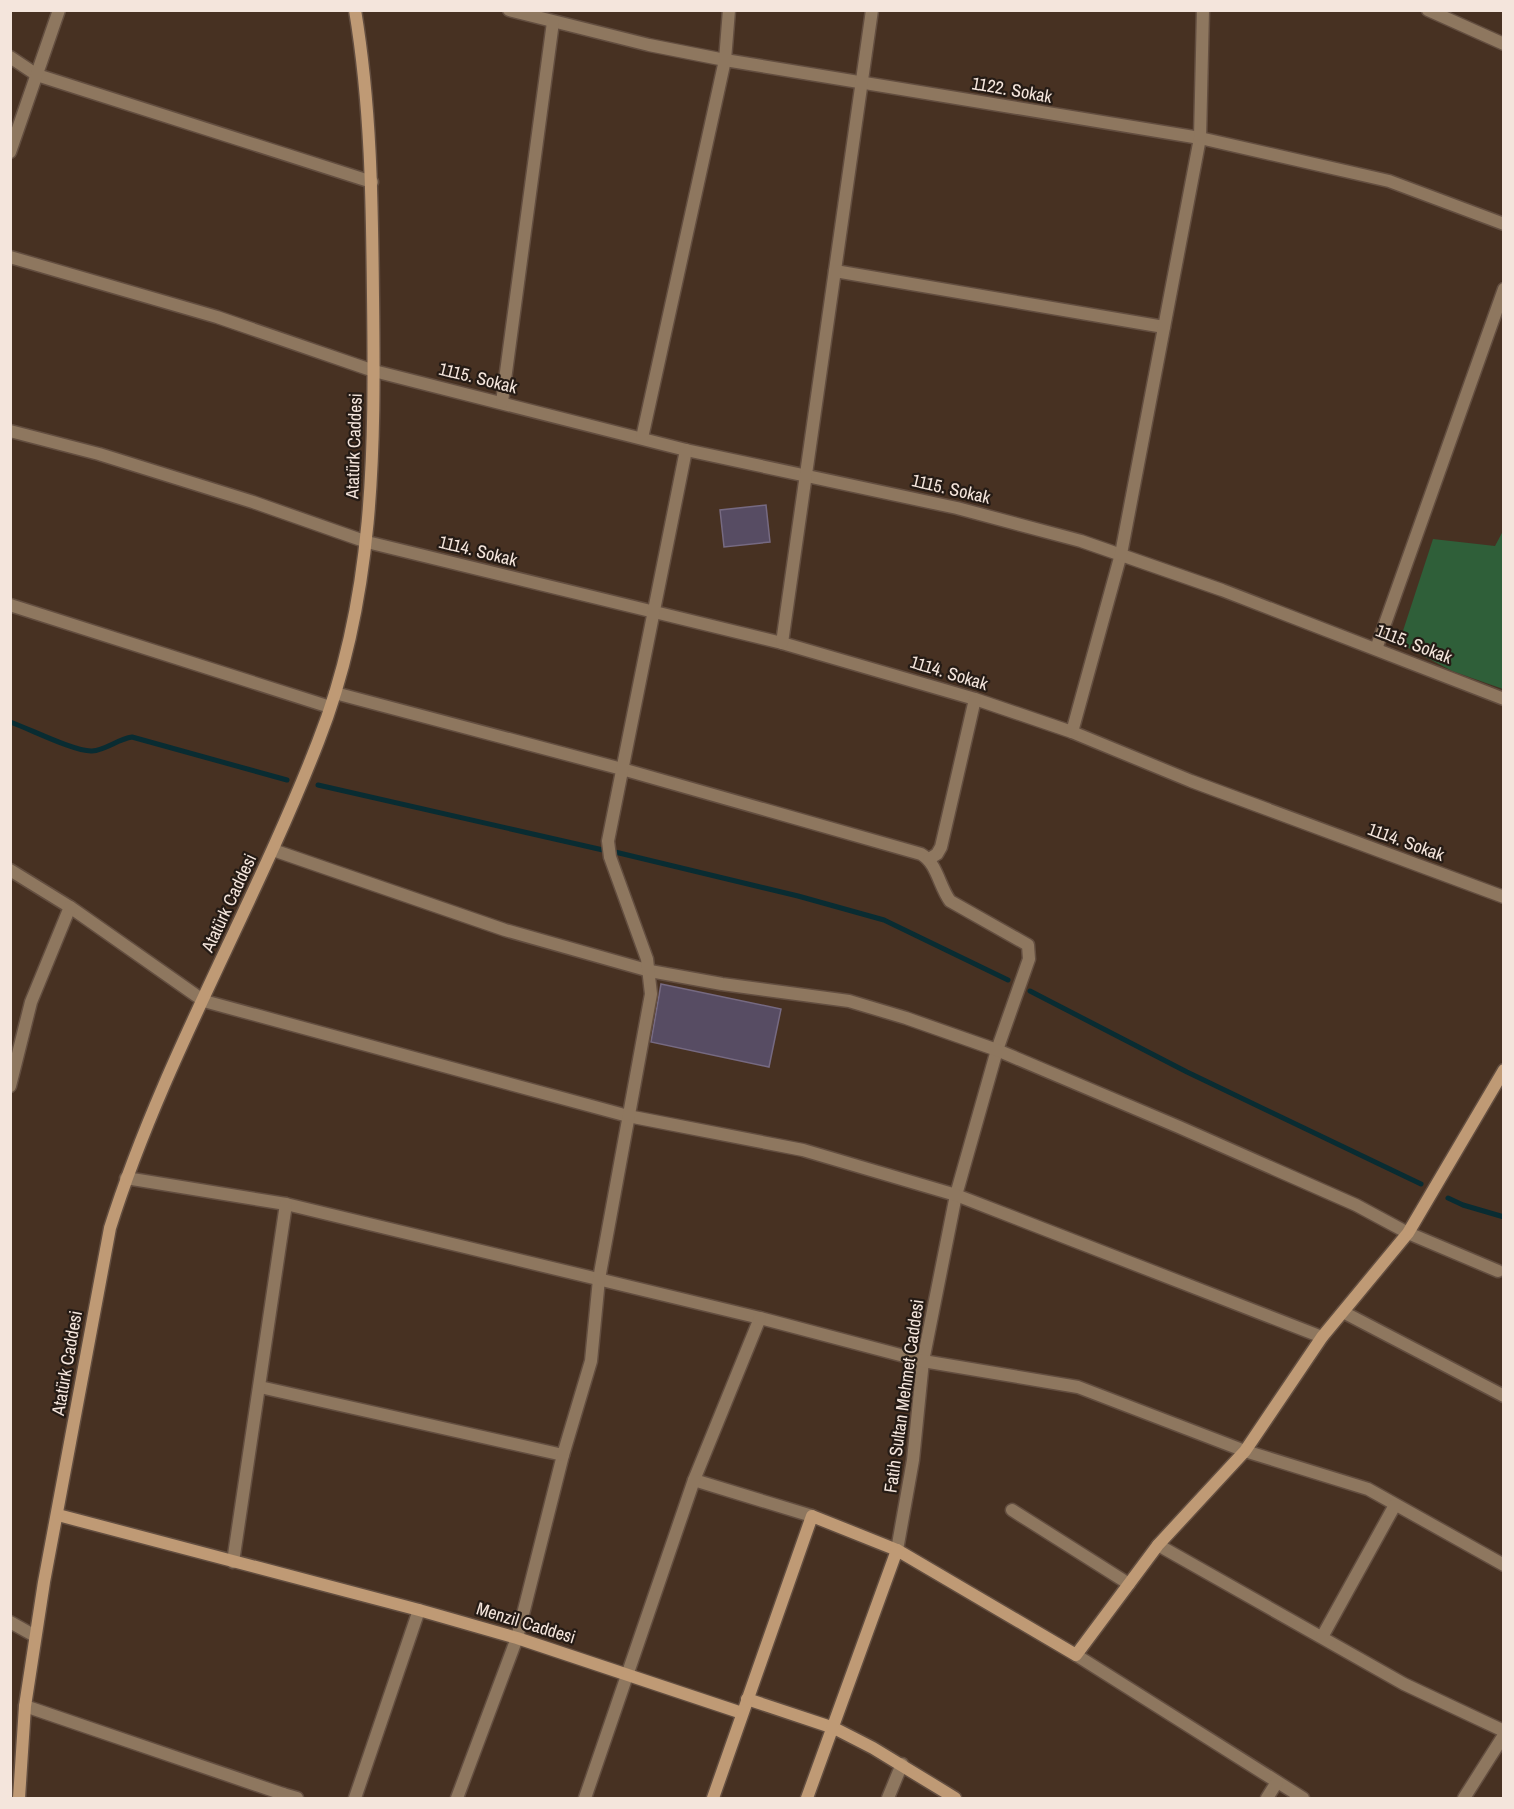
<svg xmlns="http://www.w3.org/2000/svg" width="1514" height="1809" viewBox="0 0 1514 1809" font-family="'Archivo Narrow',sans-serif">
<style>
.green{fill:#2f5f39}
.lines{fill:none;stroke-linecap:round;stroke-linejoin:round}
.stream{stroke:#092c32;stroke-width:5}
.building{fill:#574c63;stroke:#766a82;stroke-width:1.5}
.street-casing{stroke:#634e40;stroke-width:15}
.secondary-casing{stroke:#634e40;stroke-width:15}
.street{stroke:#8e775f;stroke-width:12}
.secondary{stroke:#bf9a75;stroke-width:12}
.labels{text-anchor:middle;stroke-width:4.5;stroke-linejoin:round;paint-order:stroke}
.street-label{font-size:18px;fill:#f4e5dc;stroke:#251b15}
</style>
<rect width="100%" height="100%" fill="#473122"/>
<path class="green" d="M1503,531V689L1452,671L1399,643L1433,539L1495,546Z"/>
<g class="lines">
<g class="stream">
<path d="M10,722C28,728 75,752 92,751C106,750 118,739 132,737L287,780"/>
<path d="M318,785L603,850"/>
<path d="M615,852L798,896L884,920L1008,980"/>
<path d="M1030,991L1187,1072L1421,1184"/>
<path d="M1448,1198L1463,1205L1504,1217"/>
</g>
</g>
<g class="building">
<path d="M766,505L770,542L724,547L720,510Z"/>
<path d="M661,984L781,1009L769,1067L651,1042Z"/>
</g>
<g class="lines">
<defs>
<g id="street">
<path d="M509,10L649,45L725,60L1200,138L1389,181L1504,224"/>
<path d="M1428,10L1504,44"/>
<path d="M10,57L37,75L372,182"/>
<path d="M10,152L59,10"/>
<path d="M10,257L217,317L374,371L686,450L957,508L1081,541L1222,590L1504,699"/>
<path d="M835,271L1164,327"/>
<path d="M502,402L553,22"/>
<path d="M10,431L99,454L253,502L367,542L782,643L975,699L1072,732L1191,781L1504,897"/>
<path d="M642,438L725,60L729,10"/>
<path d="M10,605L330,707"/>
<path d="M782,643L872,10"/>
<path d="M1376,649L1504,289"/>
<path d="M335,693L622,769L921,854C937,863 939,886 950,901L1028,945L1029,959L997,1050L956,1195L923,1361L913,1460L897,1550"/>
<path d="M1072,732L1121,554L1200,138L1203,10"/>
<path d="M273,850L505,930L650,971L722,984L849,1001L906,1018L997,1050L1179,1127L1356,1205L1408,1233L1498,1271"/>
<path d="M929,859L937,854L941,847L975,699"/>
<path d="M10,870L70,907L204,1001L628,1116L803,1150L956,1195L1322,1337"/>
<path d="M10,1086L31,1002L70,907"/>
<path d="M126,1178L286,1204L760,1318L923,1361L1078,1387L1245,1451L1368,1489L1504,1565"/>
<path d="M1343,1312L1504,1396"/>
<path d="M260,1387L563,1455L517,1638L457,1798"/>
<path d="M563,1455L591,1361L599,1279L651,994L647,959L610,857L608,841L686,450"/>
<path d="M694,1480L812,1516"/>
<path d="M1012,1510L1129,1584"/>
<path d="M1158,1545L1404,1684L1504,1731"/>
<path d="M233,1562L286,1204"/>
<path d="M10,1622L35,1636"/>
<path d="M1322,1637L1395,1505"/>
<path d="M1076,1655L1303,1798"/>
<path d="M25,1706L283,1794L282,1798"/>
<path d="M283,1794L297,1798"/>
<path d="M355,1798L419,1610"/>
<path d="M585,1798L694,1480L760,1318"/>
<path d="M888,1798L902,1764"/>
<path d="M1267,1798L1277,1782"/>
<path d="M1464,1798L1504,1735"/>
</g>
<g id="secondary">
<path d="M58,1515L419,1610L517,1638L742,1713"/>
<path d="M747,1699L834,1728L873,1748L955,1798"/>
<path d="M19,1798L25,1706L44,1582L110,1228C163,1060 254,907 318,742C375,598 375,449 373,296C372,200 371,106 355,10"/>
<path d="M713,1798L812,1516L897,1550L1076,1655L1158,1545L1245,1451L1322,1337L1408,1233L1504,1070"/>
<path d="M807,1798L897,1550"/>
</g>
</defs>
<use href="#street" class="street-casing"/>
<use href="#secondary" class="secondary-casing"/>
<use href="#street" class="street"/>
<use href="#secondary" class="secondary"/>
</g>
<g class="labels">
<g class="street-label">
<text transform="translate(1012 90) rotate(10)" y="6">1122. Sokak</text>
<text transform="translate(478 378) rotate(14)" y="6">1115. Sokak</text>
<text transform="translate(354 446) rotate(-88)" y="6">Atatürk Caddesi</text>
<text transform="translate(951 489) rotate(13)" y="6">1115. Sokak</text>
<text transform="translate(478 551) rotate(14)" y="6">1114. Sokak</text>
<text transform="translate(1414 644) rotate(21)" y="6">1115. Sokak</text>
<text transform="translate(949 673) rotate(17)" y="6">1114. Sokak</text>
<text transform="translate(1406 842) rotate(20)" y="6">1114. Sokak</text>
<text transform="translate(229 903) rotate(-65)" y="6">Atatürk Caddesi</text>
<text transform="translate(67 1363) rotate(-80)" y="6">Atatürk Caddesi</text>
<text transform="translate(904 1396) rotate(-82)" y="6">Fatih Sultan Mehmet Caddesi</text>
<text transform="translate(526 1623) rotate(17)" y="6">Menzil Caddesi</text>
</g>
</g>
<rect width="1514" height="1809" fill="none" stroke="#f4e5dc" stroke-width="24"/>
</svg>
